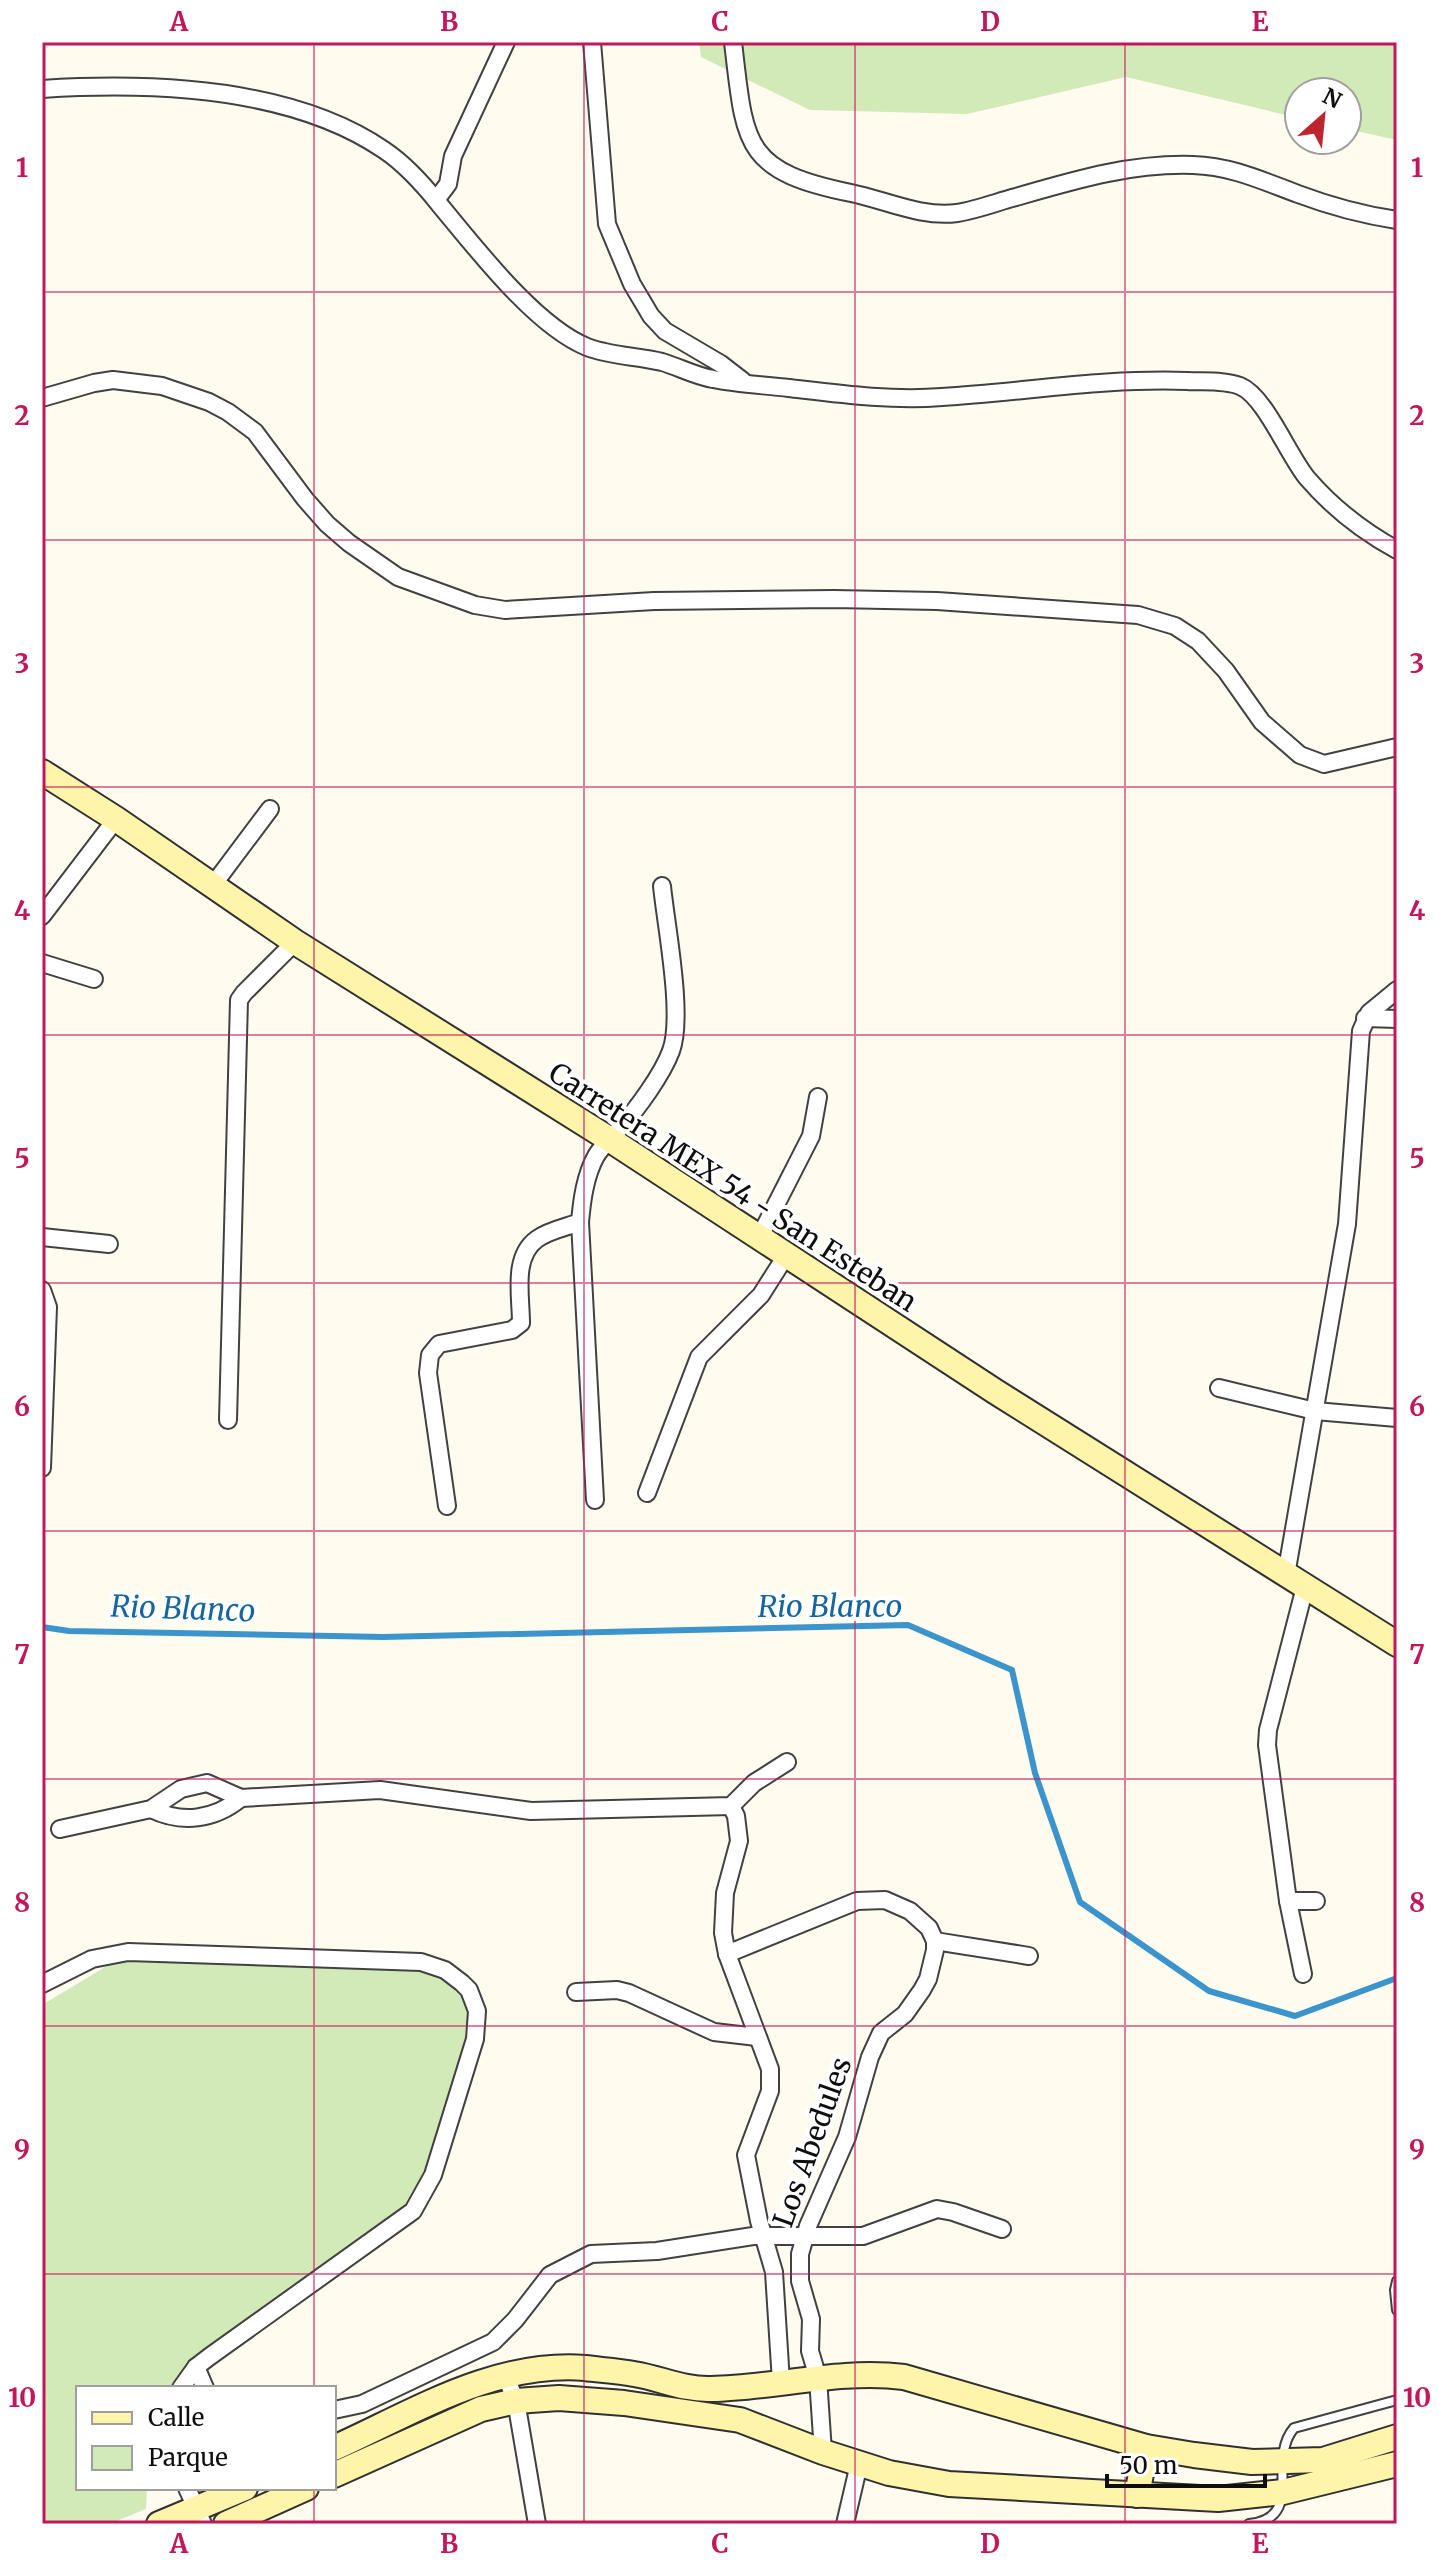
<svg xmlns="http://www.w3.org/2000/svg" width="1439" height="2566" viewBox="0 0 1439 2566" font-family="Merriweather,serif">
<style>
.green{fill:#d2e9b8}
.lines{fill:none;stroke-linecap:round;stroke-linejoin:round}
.stream{stroke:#3b94cc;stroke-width:6}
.lane-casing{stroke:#414141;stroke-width:12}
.street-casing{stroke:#414141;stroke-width:20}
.secondary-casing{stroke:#303030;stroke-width:28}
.lane{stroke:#fff;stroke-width:8}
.street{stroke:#fff;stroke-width:16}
.secondary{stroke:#fef4aa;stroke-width:24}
.grid{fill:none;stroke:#c2185b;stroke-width:2;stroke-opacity:0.55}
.labels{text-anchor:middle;stroke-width:8;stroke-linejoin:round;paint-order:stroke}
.street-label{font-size:28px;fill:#0e0e0e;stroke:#fff}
.water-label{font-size:30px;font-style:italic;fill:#17659f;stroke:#fff}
.neatline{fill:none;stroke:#c2185b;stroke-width:3}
.grid-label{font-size:26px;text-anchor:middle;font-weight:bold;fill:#c2185b}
</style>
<rect width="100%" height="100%" fill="#fffbee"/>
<g class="green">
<path d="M699,42H1397V140L1347,129V92H1299V118L1126,77L967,114L810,110L701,57Z"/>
<path d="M115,1961L436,1970L468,2003L480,2032L447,2126L425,2208L173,2388H78V2488H147L146,2509L109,2524H42V2005Z"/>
</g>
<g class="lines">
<path class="stream" d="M42,1627L69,1631L383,1637L908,1625L1012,1670L1035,1773L1080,1902L1209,1991L1295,2016L1397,1978"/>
<defs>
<g id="lane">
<path d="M1397,2281L1395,2290L1397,2310"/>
<path d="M1249,2524C1306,2518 1266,2461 1294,2428L1397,2400"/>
</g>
<g id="street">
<path d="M592,42L607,224L632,284L651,316L665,331L721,364L743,381"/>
<path d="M733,42C745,144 742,171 851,193C885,200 922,218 957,213C977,210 997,202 1016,197C1075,180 1131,163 1193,165C1231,166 1263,181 1298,194C1330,206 1363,215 1397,220"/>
<path d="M42,89C151,82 290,86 384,150C405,164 423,184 439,204C475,247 535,326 587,347C610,356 637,356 662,362C679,367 695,376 713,379C737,384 764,385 789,388C840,394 891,401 942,397C1025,392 1103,378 1187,381C1204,382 1225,380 1240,386C1265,396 1288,455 1307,478C1332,507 1364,532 1397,550"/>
<path d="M436,200L448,184L453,156L506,42"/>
<path d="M42,398L94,383L113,380L162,386L209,402L228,412L255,432L305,499L327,524L349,543L398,577L475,605L505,610L654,601L834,599L937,601L1138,615L1175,626L1198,641L1226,671L1262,722L1300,755L1324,764L1397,747"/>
<path d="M213,885L270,809"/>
<path d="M42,916L116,819"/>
<path d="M42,963L94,979"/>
<path d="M1365,1018L1397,1019"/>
<path d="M760,1236L811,1136L818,1097"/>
<path d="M42,1237L109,1244"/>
<path d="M42,1290L48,1307L42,1468"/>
<path d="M1219,1388L1315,1411L1397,1418"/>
<path d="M228,1420L239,1000L244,993L295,942"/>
<path d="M647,1493L699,1357L761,1295L787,1254"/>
<path d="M595,1500L580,1222C582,1200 585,1176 596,1156C602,1146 611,1138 620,1128C637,1109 662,1075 671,1051C684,1016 666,926 662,886"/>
<path d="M447,1506L428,1373L430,1355L439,1344L512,1330L521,1323C521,1296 512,1257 537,1239C549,1230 567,1227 580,1222"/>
<path d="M1286,1575L1347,1224L1361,1031L1369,1013L1397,990"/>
<path d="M731,1806L736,1816L739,1841L725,1893L723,1933L727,1954L770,2069V2091L746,2155L759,2221L774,2272L781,2382"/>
<path d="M151,1809C182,1824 214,1820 241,1798"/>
<path d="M60,1829L151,1809L181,1789L207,1783L241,1798L380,1790L531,1811L731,1806L754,1783L787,1762"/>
<path d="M1288,1901H1316"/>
<path d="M935,1941L1029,1956"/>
<path d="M727,1954L857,1901L885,1900L910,1911L929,1928L935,1941V1950L928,1979L922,1990L905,2014L881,2033L870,2057L847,2137L808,2226L800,2254V2281L811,2319L810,2351L818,2378L823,2452"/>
<path d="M1303,1974L1288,1901L1267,1745L1268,1730L1305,1587"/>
<path d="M42,1984L92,1959L128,1952L421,1962L445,1970L462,1983L469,1990L477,2011L475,2039L433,2175L413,2211L209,2357L196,2367L181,2388"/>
<path d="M576,1992L617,1990L629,1993L714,2032L757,2037"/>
<path d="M196,2367L205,2388"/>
<path d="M505,2375L516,2401L537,2524"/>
<path d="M334,2410L362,2404L493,2342L515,2320L550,2275L591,2254L657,2251L753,2236H863L937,2209L953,2212L1002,2229"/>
<path d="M187,2488L203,2524"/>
<path d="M845,2524L859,2464"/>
</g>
<g id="secondary">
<path d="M42,772L116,819L295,942L609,1139L996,1392L1397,1644"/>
<path d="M334,2448C414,2412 494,2361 585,2368C601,2370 618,2371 634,2374C660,2378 683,2390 711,2389C775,2388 839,2369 904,2377L1146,2447L1194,2455L1252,2462L1323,2460L1397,2437"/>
<path d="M334,2475L481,2409L516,2401L559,2398L624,2403L740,2420L823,2452L889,2473L949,2484L1218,2499L1283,2492L1397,2464"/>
<path d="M1137,2495L1146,2447"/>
<path d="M159,2524L245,2488"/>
<path d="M226,2524L306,2488"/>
</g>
</defs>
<use href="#lane" class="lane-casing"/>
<use href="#street" class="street-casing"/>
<use href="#secondary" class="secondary-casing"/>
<use href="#lane" class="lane"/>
<use href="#street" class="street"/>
<use href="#secondary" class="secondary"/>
</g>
<path class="grid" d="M314,42V2388M584,42V2524M855,42V2524M1125,42V2524M42,292H1397M42,540H1397M42,787H1397M42,1035H1397M42,1283H1397M42,1531H1397M42,1779H1397M42,2026H1397M42,2274H1397M314,2488V2524"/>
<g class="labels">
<g class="street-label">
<text transform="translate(733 1187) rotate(33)" y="10">Carretera MEX 54 - San Esteban</text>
<text transform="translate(812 2142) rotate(-70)" y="10">Los Abedules</text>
</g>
<g class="water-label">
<text x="830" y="1617">Rio Blanco</text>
<text transform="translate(183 1609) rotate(2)" y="10">Rio Blanco</text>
</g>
</g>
<rect width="1439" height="2566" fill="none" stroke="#ffffff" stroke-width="88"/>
<rect x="76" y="2386" width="260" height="104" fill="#ffffff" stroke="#9f9f9f" stroke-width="2"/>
<rect x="92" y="2412" width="40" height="12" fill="#fef4aa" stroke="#9f9f9f" stroke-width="2"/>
<text x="148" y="2426" font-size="24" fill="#0e0e0e">Calle</text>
<rect x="92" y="2446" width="40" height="24" fill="#d2e9b8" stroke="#9f9f9f" stroke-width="2"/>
<text x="148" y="2466" font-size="24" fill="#0e0e0e">Parque</text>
<g transform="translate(1323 116) rotate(27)"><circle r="38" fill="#ffffff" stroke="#9f9f9f" stroke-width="2"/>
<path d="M0-6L14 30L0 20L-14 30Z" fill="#bd262f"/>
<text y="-12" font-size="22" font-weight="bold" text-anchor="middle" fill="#0e0e0e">N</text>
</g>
<path d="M1107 2474v12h158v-12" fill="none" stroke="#0e0e0e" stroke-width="4"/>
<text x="1119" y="2474" font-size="24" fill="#0e0e0e" stroke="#ffffff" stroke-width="6" paint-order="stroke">50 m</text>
<rect x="44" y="44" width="1351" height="2478" class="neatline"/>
<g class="grid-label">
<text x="179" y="31">A</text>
<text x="449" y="31">B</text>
<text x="720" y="31">C</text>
<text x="990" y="31">D</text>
<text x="1260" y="31">E</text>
<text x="22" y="177">1</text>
<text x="1417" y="177">1</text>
<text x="22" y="425">2</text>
<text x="1417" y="425">2</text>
<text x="22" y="673">3</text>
<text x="1417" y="673">3</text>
<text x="22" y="920">4</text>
<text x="1417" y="920">4</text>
<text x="22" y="1168">5</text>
<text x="1417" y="1168">5</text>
<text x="22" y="1416">6</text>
<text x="1417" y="1416">6</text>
<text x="22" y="1664">7</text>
<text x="1417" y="1664">7</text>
<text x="22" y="1912">8</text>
<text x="1417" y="1912">8</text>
<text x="22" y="2159">9</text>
<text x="1417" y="2159">9</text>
<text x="22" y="2407">10</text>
<text x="1417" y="2407">10</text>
<text x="179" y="2553">A</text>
<text x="449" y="2553">B</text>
<text x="720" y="2553">C</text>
<text x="990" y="2553">D</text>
<text x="1260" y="2553">E</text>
</g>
</svg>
